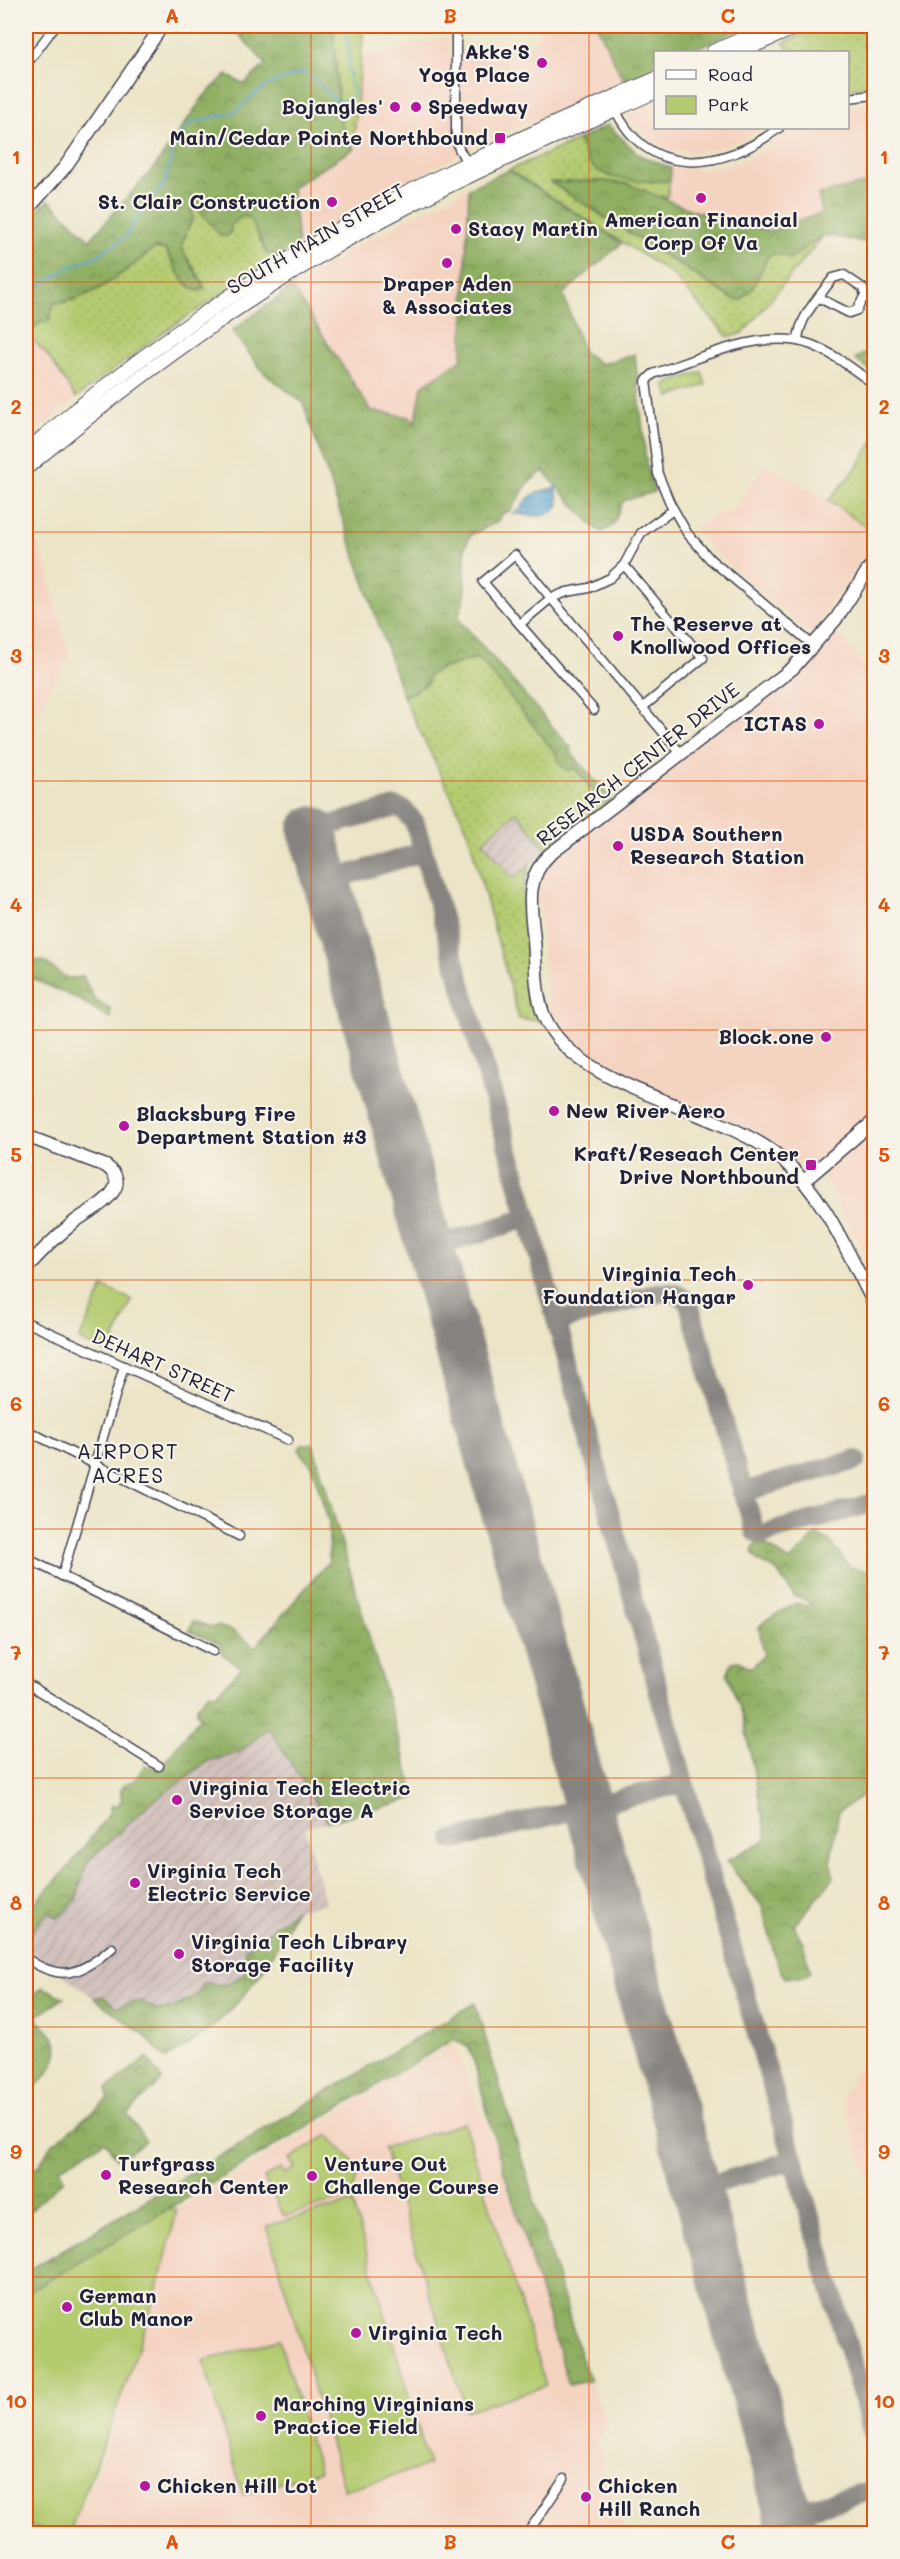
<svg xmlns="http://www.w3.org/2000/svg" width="900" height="2559" viewBox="0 0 900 2559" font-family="Mali,sans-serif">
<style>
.built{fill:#f5d3c1}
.industrial{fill:url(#industrial-furrows)}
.grass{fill:url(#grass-dots);stroke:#6b7656;stroke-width:1.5}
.forest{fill:url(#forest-crowns);stroke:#58684e;stroke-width:1.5}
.park{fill:#b4cb70;stroke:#6b7656;stroke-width:1.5}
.water{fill:url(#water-rules);stroke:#3d6286;stroke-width:1.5}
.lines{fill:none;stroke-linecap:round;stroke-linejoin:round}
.stream{stroke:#58a3d0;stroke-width:2}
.taxiway{stroke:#868380;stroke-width:20}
.runway{stroke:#868380;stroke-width:48}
.street-casing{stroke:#403f50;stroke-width:11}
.secondary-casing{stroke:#403f50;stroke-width:15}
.primary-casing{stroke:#403f50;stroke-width:16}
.street{stroke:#fff;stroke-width:8}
.secondary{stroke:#fff;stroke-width:12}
.primary{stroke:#fff;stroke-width:14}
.grid{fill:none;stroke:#de560e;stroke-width:1.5;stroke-opacity:0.55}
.poi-dot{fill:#b5179e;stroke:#f7f3e8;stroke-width:2}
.labels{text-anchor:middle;stroke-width:4.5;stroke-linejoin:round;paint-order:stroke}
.poi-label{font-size:20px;font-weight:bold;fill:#22223b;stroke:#f7f3e8;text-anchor:start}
.street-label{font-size:20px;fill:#22223b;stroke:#f7f3e8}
.neighbourhood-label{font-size:21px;letter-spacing:1.5px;fill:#22223b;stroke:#f7f3e8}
.neatline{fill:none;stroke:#de560e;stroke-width:2}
.grid-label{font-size:20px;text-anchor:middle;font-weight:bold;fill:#de560e}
</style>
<defs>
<pattern id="industrial-furrows" width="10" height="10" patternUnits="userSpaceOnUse" patternTransform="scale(1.5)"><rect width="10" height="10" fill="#d1c0bc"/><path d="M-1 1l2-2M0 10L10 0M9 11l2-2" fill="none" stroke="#b3a5a2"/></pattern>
<pattern id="grass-dots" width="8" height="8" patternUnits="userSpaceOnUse" patternTransform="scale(1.5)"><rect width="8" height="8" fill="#b4cb70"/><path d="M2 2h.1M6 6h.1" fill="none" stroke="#9aae62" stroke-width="1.8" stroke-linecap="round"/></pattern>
<pattern id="forest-crowns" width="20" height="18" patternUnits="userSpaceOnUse" patternTransform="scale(1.5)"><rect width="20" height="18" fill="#8faf62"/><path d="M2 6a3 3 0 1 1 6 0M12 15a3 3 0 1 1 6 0" fill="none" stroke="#748e52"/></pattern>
<pattern id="water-rules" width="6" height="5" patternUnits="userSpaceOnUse" patternTransform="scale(1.5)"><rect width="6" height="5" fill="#58a3d0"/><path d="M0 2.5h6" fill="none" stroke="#4884aa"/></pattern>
</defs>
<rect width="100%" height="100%" fill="#f7f3e8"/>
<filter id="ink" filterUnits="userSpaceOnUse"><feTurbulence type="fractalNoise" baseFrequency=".0167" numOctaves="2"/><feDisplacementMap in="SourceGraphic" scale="12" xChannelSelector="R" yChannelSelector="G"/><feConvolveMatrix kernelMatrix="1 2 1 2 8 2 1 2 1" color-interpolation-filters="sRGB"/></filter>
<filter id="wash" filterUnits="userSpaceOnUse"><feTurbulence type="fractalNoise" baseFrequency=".008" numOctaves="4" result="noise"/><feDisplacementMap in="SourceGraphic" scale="24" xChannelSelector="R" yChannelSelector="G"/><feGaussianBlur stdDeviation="1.35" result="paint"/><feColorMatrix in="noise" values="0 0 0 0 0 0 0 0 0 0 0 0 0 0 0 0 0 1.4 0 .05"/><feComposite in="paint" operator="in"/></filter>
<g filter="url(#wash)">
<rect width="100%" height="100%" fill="#ebe4c6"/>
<g class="built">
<path d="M542,26H597L624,82L570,108L512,128L476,145L298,243L292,187L353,148L361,58L449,37V54L523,51L535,41Z"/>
<path d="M874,103V182L819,194L823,213L770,231L693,211L667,198L671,168L704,170L739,163L759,153L795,128H848V107Z"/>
<path d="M655,104L656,128H764L746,139L716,149L702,152L671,150L651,141L630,120V114Z"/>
<path d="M469,188L462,359L422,386L416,421L409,417L372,411L292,287L331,262L336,263L350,250Z"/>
<path d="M26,333L48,356L76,398L26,441Z"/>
<path d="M766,464L829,500L874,533V541L813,631L806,630L765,597L711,548L693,528L713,516L734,509Z"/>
<path d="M26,522L43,558L70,655L26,731Z"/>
<path d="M831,633L842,638L866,667L874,664V1271L822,1173L812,1163L801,1166L781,1147L750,1129L639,1083L596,1060L566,1035L549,1011L538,893L540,877L550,864L697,747Z"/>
<path d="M453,2043L608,2426L597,2441L619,2521L632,2533L69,2534L100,2465L168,2250L177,2209Z"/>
<path d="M874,2046V2193L869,2187L842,2096Z"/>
</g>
<g class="industrial">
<path d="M517,811L547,850L513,879L483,841Z"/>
<path d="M269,1728L328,1822L305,1828L325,1903L296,1910L255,1982L221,2019L193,2044L166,2058L143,2034L26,1948V1939L48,1912L76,1900L87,1862L151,1803L208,1761L238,1753Z"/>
</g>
<g class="grass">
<path d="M333,26H364L353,149L342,126L338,97Z"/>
<path d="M829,26H874V86L848,89V52H791L783,43L815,29Z"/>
<path d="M578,140L591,165L620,177L641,181L670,180L667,198L645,193L628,184L602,181L551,183L733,299L753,288L768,256L775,253L790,258L824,235L743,333L728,337L672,274L509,170Z"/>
<path d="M194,208L200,211L220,235L226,236L231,232V225L243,215L251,220L266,253L281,255L162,333L76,398L48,356L27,334H31C37,322 49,316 54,303C91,302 126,270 155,248L165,250C176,265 180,286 200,291L203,282L184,253L182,243L193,217L191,210Z"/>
<path d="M874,439V533L829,500L858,466Z"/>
<path d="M475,658L484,664L557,754L561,766L574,767L599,799L609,803L547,850L517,812L483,841L513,879L530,864C527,873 524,882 524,892C523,914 529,1005 541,1021L519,1019L467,829L403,696C413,694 418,688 427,684L429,675C444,665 459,665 475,658Z"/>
</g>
<g class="forest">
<path d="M231,26H333L338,97L342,126L353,149L292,187L298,243L281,255L267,253L251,220L244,215L231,225V232L226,236L220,235L200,211L194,209L191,211L193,217L182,243L184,253L205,288L200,291C180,286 176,265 166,250L155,248C126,270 91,301 54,303L50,320L45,323L41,320L34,327V331L26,333V221L49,200L90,240L156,165L204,96L226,75L244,84L266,64Z"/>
<path d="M597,26H748L688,52H656L655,67L624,82Z"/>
<path d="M608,125L639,155L671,168L670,180C651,184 605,181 591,165C586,159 582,148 578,140Z"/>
<path d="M509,170L622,243L563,294L583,351L601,364L635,354L646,462L654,492L623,501L613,526L602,532L594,527L543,471L528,483L511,510L502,514L497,522L471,535L465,547V597L458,618L571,748L572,754L599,785L612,796L609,803H605L575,767L569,771L561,766L556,754L484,664L475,658C459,664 444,665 429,675L427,684C418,688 413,694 403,696L303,403L264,373L232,331L292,287L371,411L410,417L416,421L422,386L462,359L469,188Z"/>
<path d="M602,181L628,184L694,211L770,231L822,213L818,194L874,182V249L865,242L824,235L790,258L775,253L768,256L753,288L741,300L733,299L550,182Z"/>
<path d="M874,348V373L855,359Z"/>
<path d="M37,960C57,963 58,985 83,976L94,999L111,1010L110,1019L78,999L26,976V962L34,965Z"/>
<path d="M313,1444L416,1798L328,1822L269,1728L238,1753L208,1761L151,1803L87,1862L76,1900L58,1918L48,1912L26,1939V1913L70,1865L109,1814L111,1805L117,1807L122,1800L120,1790L124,1784L135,1780L145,1765L158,1770L200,1717L197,1712V1706L210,1692L217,1693L242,1668L222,1654L220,1644L189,1631L193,1621L211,1627L218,1626L233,1631L255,1647L329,1561V1523L311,1464L302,1455L299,1449L302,1445Z"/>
<path d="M817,1534L830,1541L850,1567L874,1572V1789L839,1811L831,1859L833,1879L794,1926L803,1943L810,1972L804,1977H784L776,1960L762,1906L726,1861L767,1839L743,1716L727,1675L732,1662L739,1661L751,1668L764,1655L759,1627L767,1619L796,1603L806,1606L812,1603L794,1596L776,1570L758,1561L752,1552L756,1543H764L790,1561Z"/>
<path d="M296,1910C283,1933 271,1961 254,1983C230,2014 200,2040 166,2058L143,2034L94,1998L103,1996L117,2007L139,2001L157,2010L171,2009L199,1994L202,1983L226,1985L244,1974L247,1957L244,1950Z"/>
<path d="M43,1987L64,1998L35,2017C41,2024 49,2031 54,2038C68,2059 38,2083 26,2097V2002Z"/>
<path d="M475,2003L584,2366L591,2380L569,2385L498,2152L473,2058L469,2048L454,2039L26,2294V2272Z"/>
<path d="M147,2057L162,2080L127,2114L146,2141L118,2160L105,2141L59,2169L64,2179L26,2214V2173L39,2166L50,2146L108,2099L107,2088Z"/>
</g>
<g class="park">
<path d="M702,372L706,385L669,397L665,384Z"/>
<path d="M103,1287L132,1300L108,1353L79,1340Z"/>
<path d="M464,2123L546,2386L466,2411L384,2148Z"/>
<path d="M328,2135L359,2168L352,2196L284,2216L264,2178L281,2168L285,2174L295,2168L289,2159Z"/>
<path d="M352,2202L429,2465L344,2490L267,2226Z"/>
<path d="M177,2209C154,2319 109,2429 69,2533H51L26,2525V2294L167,2210Z"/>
<path d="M279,2339L319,2471L243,2494L203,2361Z"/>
</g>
<path class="water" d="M556,487L559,506C545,522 530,514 513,514L522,508C525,494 544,490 556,487Z"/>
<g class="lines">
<path class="stream" d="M26,300L35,289L70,267L101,254L105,249L115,245L127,234L145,205L164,185L175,143L193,122L233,113L265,86L302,72L317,81L337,102L350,99L354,89L350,83L348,40L344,26"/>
<g class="taxiway">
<path d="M312,830L396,807L403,809L415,823L528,1218L684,1783L874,2437"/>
<path d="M327,881L423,852"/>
<path d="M430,1248L528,1218"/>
<path d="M557,1321L659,1293C672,1291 681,1294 689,1304L755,1532L763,1534L869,1504"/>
<path d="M742,1492L856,1460"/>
<path d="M453,1840L684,1783"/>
<path d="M697,2189L794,2160"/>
<path d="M788,2514L874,2490"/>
</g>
<path class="runway" d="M312,830L794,2534"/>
</g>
</g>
<g filter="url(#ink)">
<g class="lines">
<defs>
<g id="street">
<path d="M456,35V137L459,149L468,164"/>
<path d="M26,65L55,26"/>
<path d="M848,98L874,95"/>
<path d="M614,107C648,182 724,170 779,128"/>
<path d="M798,341C799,317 819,297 833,278L844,275L863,288L865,295L857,310L849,313L819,298"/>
<path d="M624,565L703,658L643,707"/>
<path d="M520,624L551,598L567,592L589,588L610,578L624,565L641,533L673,510"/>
<path d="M814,646L710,559L687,533L670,503L658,474L646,381L653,374C700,358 763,327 812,345C835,354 855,371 874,384"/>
<path d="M594,710L483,582L515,555L682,755"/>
<path d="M26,1322L288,1440"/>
<path d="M26,1430L239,1536"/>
<path d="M26,1558L213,1651"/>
<path d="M62,1576L124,1366"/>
<path d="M26,1683L159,1766"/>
<path d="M26,1958C62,1983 80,1974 112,1948"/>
<path d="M527,2534L564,2479"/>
</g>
<g id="secondary">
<path d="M26,211L65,167L162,26"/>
<path d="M874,561L836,619L793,668L549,855C524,879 531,908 534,940C536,964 535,994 544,1016C576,1092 720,1106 782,1159C825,1196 848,1254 874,1303"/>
<path d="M26,1136L106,1166C114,1172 120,1180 114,1190C106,1204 85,1213 73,1223C56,1237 40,1252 26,1269"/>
<path d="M804,1181L874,1121"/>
<path d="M26,2532L29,2534"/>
</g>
<g id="primary">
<path d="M713,52L772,26"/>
<path d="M739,52L798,26"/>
<path d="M26,452C119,371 220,298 328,236C433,175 545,128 656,79"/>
<path d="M26,468C136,376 250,293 376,223C466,174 562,133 656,91"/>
</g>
</defs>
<use href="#street" class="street-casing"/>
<use href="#secondary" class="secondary-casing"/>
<use href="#primary" class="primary-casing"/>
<use href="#street" class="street"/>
<use href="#secondary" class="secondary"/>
<use href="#primary" class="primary"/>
</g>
</g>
<path class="grid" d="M311,26V2534M589,26V2534M26,282H874M26,532H874M26,781H874M26,1030H874M26,1280H874M26,1529H874M26,1778H874M26,2027H874M26,2277H874"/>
<g class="poi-dot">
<circle cx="542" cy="63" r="6"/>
<circle cx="395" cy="107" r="6"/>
<circle cx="416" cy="107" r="6"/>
<rect x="494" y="132" width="12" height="12" rx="3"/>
<circle cx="701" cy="198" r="6"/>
<circle cx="332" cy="202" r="6"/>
<circle cx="456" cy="229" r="6"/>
<circle cx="447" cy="263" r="6"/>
<circle cx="618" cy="636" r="6"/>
<circle cx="819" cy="724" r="6"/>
<circle cx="618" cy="846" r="6"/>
<circle cx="826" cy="1037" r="6"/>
<circle cx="554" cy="1111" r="6"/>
<circle cx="124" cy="1126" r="6"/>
<rect x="805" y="1159" width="12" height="12" rx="3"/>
<circle cx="748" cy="1285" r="6"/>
<circle cx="177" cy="1800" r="6"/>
<circle cx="135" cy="1883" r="6"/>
<circle cx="179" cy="1954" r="6"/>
<circle cx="106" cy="2175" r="6"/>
<circle cx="312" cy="2176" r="6"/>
<circle cx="67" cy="2307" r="6"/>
<circle cx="356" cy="2333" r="6"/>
<circle cx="261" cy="2416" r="6"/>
<circle cx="145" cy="2486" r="6"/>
<circle cx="586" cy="2497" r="6"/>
</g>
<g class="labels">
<g class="poi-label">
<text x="530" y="59" text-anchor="end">Akke'S<tspan x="530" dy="23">Yoga Place</tspan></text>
<text x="383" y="114" text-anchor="end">Bojangles'</text>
<text x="428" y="114">Speedway</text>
<text x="488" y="145" text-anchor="end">Main/Cedar Pointe Northbound</text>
<text x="320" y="209" text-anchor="end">St. Clair Construction</text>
<text x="701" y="227" text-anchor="middle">American Financial<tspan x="701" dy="23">Corp Of Va</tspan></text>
<text x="468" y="236">Stacy Martin</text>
<text x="447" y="291" text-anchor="middle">Draper Aden<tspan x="447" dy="23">&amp; Associates</tspan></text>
<text x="630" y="631">The Reserve at<tspan x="630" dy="23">Knollwood Offices</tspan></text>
<text x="807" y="731" text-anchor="end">ICTAS</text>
<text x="630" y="841">USDA Southern<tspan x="630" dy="23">Research Station</tspan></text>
<text x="814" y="1044" text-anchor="end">Block.one</text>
<text x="566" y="1118">New River Aero</text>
<text x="136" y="1121">Blacksburg Fire<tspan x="136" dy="23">Department Station #3</tspan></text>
<text x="799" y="1161" text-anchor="end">Kraft/Reseach Center<tspan x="799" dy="23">Drive Northbound</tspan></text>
<text x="736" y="1281" text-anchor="end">Virginia Tech<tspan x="736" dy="23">Foundation Hangar</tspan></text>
<text x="189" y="1795">Virginia Tech Electric<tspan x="189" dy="23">Service Storage A</tspan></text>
<text x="147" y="1878">Virginia Tech<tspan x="147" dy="23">Electric Service</tspan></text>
<text x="191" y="1949">Virginia Tech Library<tspan x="191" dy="23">Storage Facility</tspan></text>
<text x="118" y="2171">Turfgrass<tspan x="118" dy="23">Research Center</tspan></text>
<text x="324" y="2171">Venture Out<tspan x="324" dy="23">Challenge Course</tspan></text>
<text x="79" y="2303">German<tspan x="79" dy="23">Club Manor</tspan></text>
<text x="368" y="2340">Virginia Tech</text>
<text x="273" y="2411">Marching Virginians<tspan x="273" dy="23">Practice Field</tspan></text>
<text x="157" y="2493">Chicken Hill Lot</text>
<text x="598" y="2493">Chicken<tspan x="598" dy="23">Hill Ranch</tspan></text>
</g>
<g class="street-label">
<text transform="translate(316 239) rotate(-30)" y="7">SOUTH MAIN STREET</text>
<text transform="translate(638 764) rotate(-38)" y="7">RESEARCH CENTER DRIVE</text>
<text transform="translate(163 1366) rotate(24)" y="7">DEHART STREET</text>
</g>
<g class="neighbourhood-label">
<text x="128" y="1459">AIRPORT<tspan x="128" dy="24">ACRES</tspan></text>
</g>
</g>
<rect width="900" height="2559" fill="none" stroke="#f7f3e8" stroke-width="66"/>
<rect x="654" y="51" width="195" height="78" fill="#f7f3e8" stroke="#a29fa3" stroke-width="1.5"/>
<rect x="666" y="70" width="30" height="9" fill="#ffffff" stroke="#a29fa3" stroke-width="1.5"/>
<text x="708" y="81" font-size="18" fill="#22223b">Road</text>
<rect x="666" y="96" width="30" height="18" fill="#b4cb70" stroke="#a29fa3" stroke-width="1.5"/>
<text x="708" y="111" font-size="18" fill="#22223b">Park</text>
<rect x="33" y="33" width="834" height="2493" class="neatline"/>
<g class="grid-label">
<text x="172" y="23">A</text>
<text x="450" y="23">B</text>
<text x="728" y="23">C</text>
<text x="16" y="164">1</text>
<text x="884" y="164">1</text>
<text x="16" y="414">2</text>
<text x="884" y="414">2</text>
<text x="16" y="663">3</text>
<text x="884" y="663">3</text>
<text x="16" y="912">4</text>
<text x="884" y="912">4</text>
<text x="16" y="1162">5</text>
<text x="884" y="1162">5</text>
<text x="16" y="1411">6</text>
<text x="884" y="1411">6</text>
<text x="16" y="1660">7</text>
<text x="884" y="1660">7</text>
<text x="16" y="1910">8</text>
<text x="884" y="1910">8</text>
<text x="16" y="2159">9</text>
<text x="884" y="2159">9</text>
<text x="16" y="2408">10</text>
<text x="884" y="2408">10</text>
<text x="172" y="2549">A</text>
<text x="450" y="2549">B</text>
<text x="728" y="2549">C</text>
</g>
</svg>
